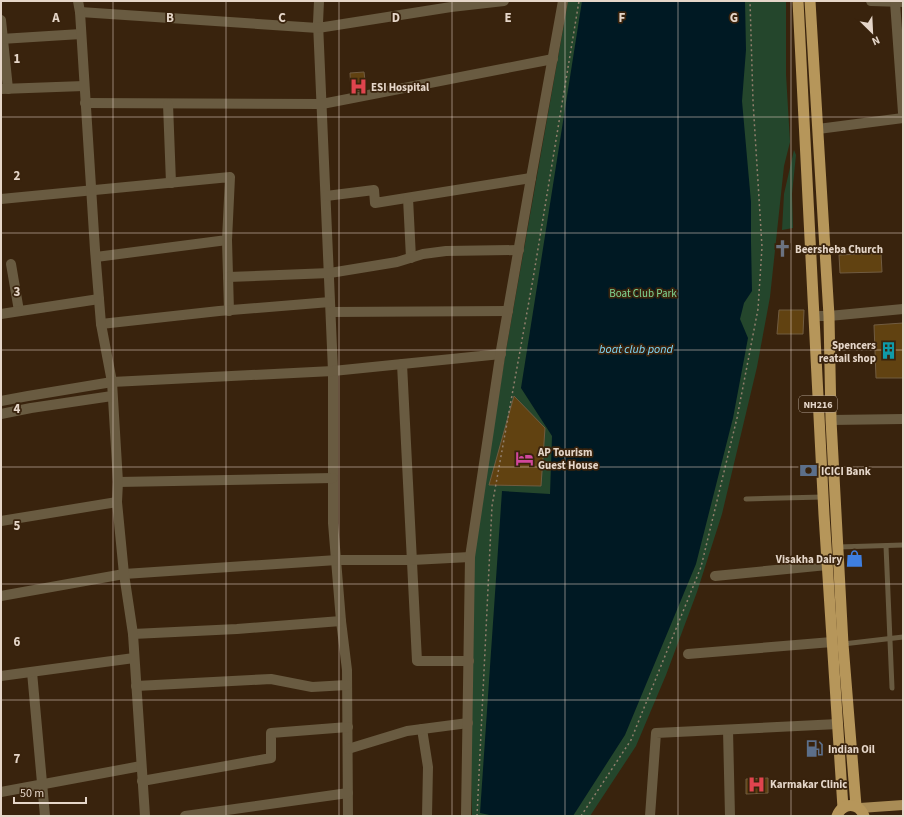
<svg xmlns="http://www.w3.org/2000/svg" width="904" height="817" viewBox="0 0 904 817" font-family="'Source Sans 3',sans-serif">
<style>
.green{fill:#24462c}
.water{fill:#001923}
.building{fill:#614211;stroke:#715c41}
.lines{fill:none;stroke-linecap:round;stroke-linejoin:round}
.path{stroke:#917f6d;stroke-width:1.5;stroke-dasharray:2 3;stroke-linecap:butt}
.service{stroke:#695b41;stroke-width:5}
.minor{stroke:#695b41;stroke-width:10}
.tertiary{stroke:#695b41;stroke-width:10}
.primary{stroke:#a98c56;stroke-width:10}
.trunk{stroke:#b6965a;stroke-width:11}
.grid{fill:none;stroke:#e5d6c9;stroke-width:1;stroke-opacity:0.55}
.labels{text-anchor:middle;stroke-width:3.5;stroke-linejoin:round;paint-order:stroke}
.shield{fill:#39230d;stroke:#b1a091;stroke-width:1}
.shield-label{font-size:10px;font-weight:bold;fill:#e5d6c9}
.poi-label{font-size:11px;font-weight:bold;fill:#e5d6c9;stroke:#39230d;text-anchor:start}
.park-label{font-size:11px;fill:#80d593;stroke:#39230d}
.water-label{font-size:12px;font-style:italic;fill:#7fdafd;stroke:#39230d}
.grid-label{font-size:13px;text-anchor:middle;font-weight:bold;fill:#e5d6c9;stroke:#39230d;stroke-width:3.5;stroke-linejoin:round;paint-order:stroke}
</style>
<rect width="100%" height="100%" fill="#39230d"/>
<g class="green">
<path d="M568,1H786V74L790,142L784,166L770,297L757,367L722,514L697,592L666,675L636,746L590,816H472L470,730V570L505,356Z"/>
<path d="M794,150L796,155L792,194L793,228L782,230L784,194Z"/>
</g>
<path class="water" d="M582,1H745L746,50L742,101L751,202V242L752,291L744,303L740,319L748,338L733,418L696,564L625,735L573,816H494L480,813L502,491L550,494L552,436L521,388Z"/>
<g class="building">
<path d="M364,72L366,89L351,92L350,73Z"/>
<path d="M881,253L882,272L840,273L839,255Z"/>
<path d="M779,310H804L803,334H777Z"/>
<path d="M903,323V378H876L874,325Z"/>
<path d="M514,396L545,428L541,486L489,485Z"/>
<path d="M768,778V793L746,794V779Z"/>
</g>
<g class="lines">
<g class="path">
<path d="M477,816L492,506L533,279L579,1"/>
<path d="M581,816L631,740L701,567L737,418L758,309L762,247L753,101L750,1"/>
</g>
<g class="service">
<path d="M746,499L823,497"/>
<path d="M886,546L892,688"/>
<path d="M838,547L903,545"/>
<path d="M843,644L903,637"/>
</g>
<g class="minor">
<path d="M319,1L318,23L333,371V523L341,621L347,670L348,816"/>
<path d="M871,1L903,2"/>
<path d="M895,2L903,113"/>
<path d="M80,12L318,28L451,7L504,1"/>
<path d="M1,20L8,89"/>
<path d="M1,39L81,34"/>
<path d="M1,89L84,86"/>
<path d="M85,103L322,104L553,59"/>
<path d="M168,104L171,183"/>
<path d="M818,129L903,118"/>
<path d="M326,196L374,190L375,203L531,178"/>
<path d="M408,198L411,258"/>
<path d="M1,199L230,177L227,240L96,257"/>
<path d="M227,240L229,311"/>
<path d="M11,264L19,311"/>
<path d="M228,277L330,273L397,262L423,254L446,251L519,250"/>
<path d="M331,312L508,311"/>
<path d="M1,314L99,299"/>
<path d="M814,316H829L903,309"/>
<path d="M101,324L219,311L330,302"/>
<path d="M402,364L417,661H469"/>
<path d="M112,382L333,371L501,354"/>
<path d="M831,420L903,419"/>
<path d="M118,482L333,478"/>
<path d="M1,521L117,502"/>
<path d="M715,576L827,565"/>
<path d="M1,596L124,574L337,560H412L470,557"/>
<path d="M133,634L237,629L341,621"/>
<path d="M688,654L832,642"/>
<path d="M32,672L45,816"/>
<path d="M1,676L134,658"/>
<path d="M136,686L271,679L312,687L347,685"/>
<path d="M422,729L428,767L427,816"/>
<path d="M728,730L730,816"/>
<path d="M348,749L407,731L468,723"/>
<path d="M142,781L271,758V733L348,727"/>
<path d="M1,792L141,766"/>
<path d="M185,816L348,793"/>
<path d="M466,816L470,557L501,350L531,178L563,1"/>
<path d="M650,816L656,733L838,724"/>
</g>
<g class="tertiary">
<path d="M78,1L80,12L95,250L101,324L112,382L118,482L117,502L124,574L133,634L145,816"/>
<path d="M1,401L28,396L112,382"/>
<path d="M1,414L31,408L112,396"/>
</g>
<path class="primary" d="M860,808L903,805"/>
<g class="trunk">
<path d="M798,1L824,515L843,808"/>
<path d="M810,1L829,316L831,420L843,644L856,806"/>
<path d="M837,816C842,802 859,802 864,816"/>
</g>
</g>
<path class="grid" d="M113,1V816M226,1V816M339,1V816M452,1V816M565,1V816M678,1V816M791,1V816M1,117H903M1,233H903M1,350H903M1,467H903M1,584H903M1,700H903"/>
<defs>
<symbol id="hospital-bare" viewBox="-9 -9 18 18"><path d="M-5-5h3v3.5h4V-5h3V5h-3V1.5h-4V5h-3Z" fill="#e0444e" stroke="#39230d" stroke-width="2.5" paint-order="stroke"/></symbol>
<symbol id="church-bare" viewBox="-9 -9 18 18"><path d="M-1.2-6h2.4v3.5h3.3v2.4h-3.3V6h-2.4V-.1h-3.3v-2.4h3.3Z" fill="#6b7280" stroke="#39230d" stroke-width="2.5" paint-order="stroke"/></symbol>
<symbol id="building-bare" viewBox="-9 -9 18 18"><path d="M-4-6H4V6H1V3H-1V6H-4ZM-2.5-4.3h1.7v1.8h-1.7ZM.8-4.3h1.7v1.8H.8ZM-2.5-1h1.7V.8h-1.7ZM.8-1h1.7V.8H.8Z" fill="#0f9aa8" stroke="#39230d" stroke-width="2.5" paint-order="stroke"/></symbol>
<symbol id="hotel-bare" viewBox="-9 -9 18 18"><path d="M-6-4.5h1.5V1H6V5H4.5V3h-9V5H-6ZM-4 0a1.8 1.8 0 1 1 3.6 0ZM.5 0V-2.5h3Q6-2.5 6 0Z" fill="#d1479c" stroke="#39230d" stroke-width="2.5" paint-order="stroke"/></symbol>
<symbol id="bank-bare" viewBox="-9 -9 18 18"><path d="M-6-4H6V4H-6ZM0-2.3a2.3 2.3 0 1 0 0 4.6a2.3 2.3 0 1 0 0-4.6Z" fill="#5c6f8a" stroke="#39230d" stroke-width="2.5" paint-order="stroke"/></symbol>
<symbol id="shop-bare" viewBox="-9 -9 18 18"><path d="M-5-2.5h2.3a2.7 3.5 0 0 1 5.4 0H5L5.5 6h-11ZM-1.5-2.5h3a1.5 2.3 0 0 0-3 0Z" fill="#3f7fe0" stroke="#39230d" stroke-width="2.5" paint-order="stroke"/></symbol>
<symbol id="fuel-bare" viewBox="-9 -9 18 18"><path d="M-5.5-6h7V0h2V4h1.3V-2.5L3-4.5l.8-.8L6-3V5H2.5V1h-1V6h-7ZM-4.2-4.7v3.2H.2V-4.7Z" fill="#5c6f8a" stroke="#39230d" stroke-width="2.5" paint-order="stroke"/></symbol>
</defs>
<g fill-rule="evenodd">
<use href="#hospital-bare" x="346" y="74" width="25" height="25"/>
<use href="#church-bare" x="770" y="236" width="25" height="25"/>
<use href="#building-bare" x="876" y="338" width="25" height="25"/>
<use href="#hotel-bare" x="512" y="446" width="25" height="25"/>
<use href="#bank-bare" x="796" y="458" width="25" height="25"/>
<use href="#shop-bare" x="842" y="546" width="25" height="25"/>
<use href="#fuel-bare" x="802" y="736" width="25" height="25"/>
<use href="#hospital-bare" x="744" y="772" width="25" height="25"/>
</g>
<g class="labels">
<rect class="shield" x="799" y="396" width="38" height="16" rx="3"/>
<g class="shield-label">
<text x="818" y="408">NH216</text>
</g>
<g class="poi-label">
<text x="371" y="91">ESI Hospital</text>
<text x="795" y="253">Beersheba Church</text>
<text x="876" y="349" text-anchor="end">Spencers<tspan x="876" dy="13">reatail shop</tspan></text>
<text x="538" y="456">AP Tourism<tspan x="538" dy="13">Guest House</tspan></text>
<text x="821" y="475">ICICI Bank</text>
<text x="842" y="563" text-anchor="end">Visakha Dairy</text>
<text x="828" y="753">Indian Oil</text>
<text x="770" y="788">Karmakar Clinic</text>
</g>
<g class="park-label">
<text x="643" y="297">Boat Club Park</text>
</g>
<g class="water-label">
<text x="636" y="353">boat club pond</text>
</g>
</g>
<g class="grid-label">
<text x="56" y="22">A</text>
<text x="170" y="22">B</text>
<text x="282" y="22">C</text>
<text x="396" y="22">D</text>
<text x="508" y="22">E</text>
<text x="622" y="22">F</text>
<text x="734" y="22">G</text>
<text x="17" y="63">1</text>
<text x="17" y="180">2</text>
<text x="17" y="296">3</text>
<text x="17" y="413">4</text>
<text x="17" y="530">5</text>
<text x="17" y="646">6</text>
<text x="17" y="763">7</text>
</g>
<rect width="904" height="817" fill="none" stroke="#e5d6c9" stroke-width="4"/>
<g transform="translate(872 32) rotate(156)" stroke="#39230d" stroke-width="3" paint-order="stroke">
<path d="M0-3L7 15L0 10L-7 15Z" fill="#e5d6c9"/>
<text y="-6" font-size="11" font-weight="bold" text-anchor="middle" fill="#e5d6c9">N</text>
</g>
<path d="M14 797v6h72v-6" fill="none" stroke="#e5d6c9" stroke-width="2"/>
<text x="20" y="797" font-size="12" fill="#e5d6c9" stroke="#39230d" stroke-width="3" paint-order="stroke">50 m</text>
</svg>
